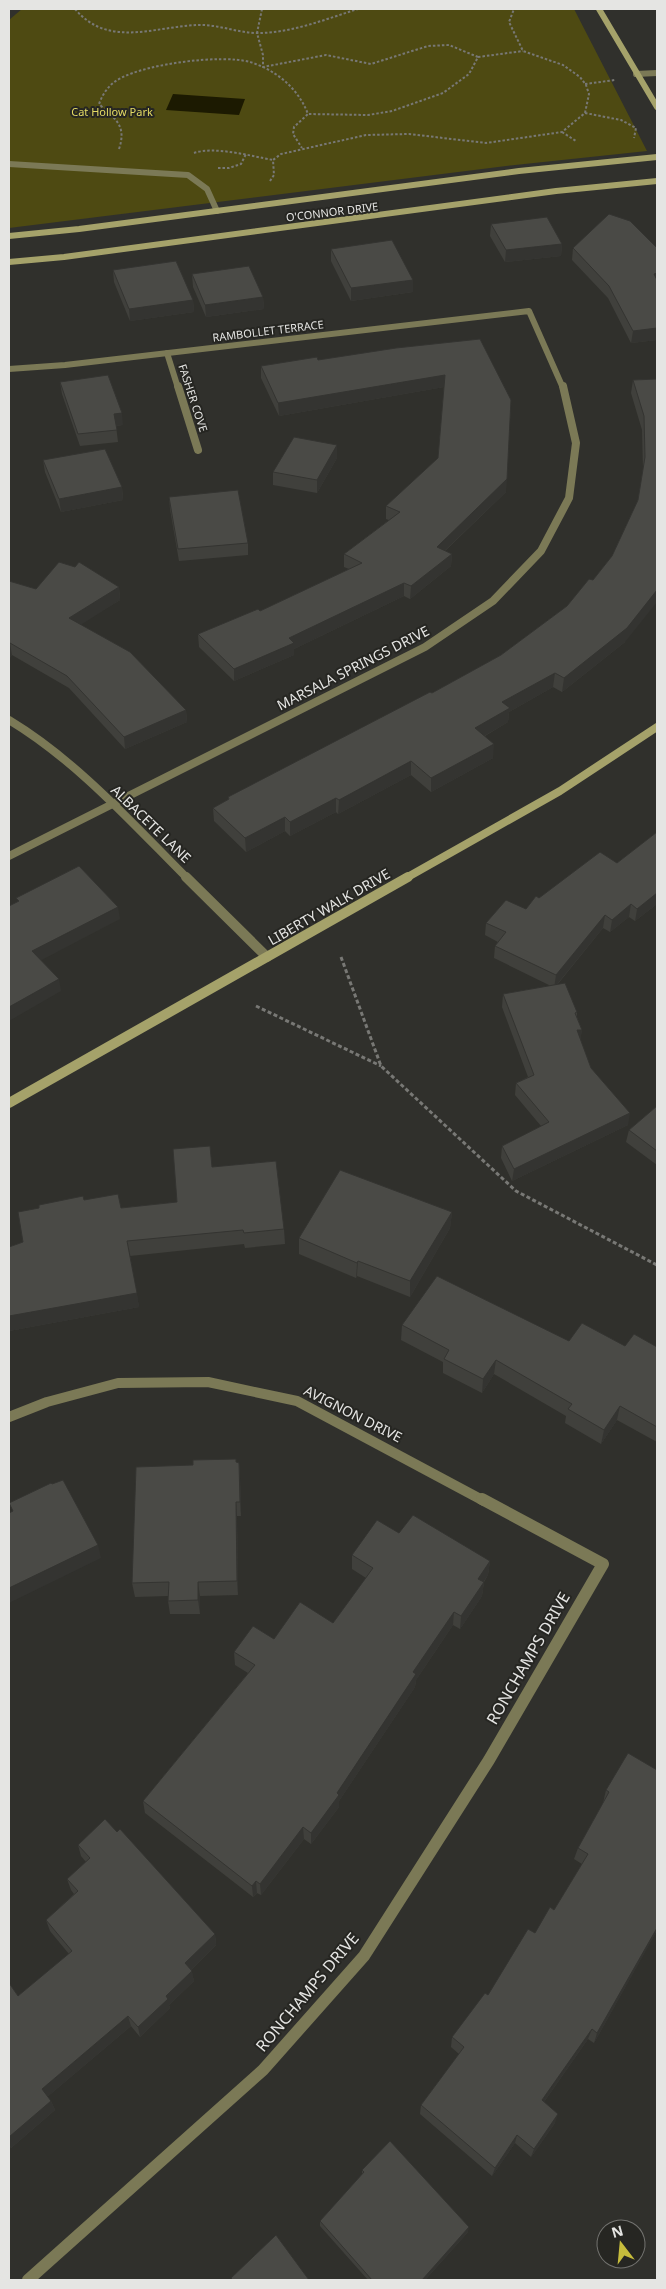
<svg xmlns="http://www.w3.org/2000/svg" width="666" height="2289" viewBox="0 0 666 2289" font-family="'Noto Sans',sans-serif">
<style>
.green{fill:#4e4a12}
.water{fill:#1c1a01}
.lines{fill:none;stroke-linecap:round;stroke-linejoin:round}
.path-far1{stroke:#787875;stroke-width:2;stroke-dasharray:2.5 2;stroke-linecap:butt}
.path{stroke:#787875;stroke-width:3;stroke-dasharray:4 2.5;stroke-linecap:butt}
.lane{stroke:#7b7956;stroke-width:6}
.street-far3{stroke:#7b7956;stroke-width:6}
.street-far2{stroke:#7b7956;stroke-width:8}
.street-far1{stroke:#7b7956;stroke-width:10}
.street{stroke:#7b7956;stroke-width:12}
.secondary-far2{stroke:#a5a26a;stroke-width:6}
.secondary-far1{stroke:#a5a26a;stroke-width:8}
.secondary{stroke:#a5a26a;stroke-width:10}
.wall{fill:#40403c}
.shaded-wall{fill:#343431}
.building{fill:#4a4a46;stroke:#343431}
.labels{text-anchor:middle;stroke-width:4;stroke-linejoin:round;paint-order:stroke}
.far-park-label{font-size:11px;fill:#e4db64;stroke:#262622}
.far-street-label{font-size:11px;fill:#e5e5e3;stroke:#262622}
.street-label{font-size:14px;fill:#e5e5e3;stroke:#262622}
.near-street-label{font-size:16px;fill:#e5e5e3;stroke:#262622}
</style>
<rect width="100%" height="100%" fill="#30302c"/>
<path class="green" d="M22,9H574L647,151L515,165L9,228V20Z"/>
<path class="water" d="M173,94L245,99L239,115L166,110Z"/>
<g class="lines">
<g class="path-far1">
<path d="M75,9C108,48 153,27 197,25C218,24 237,33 258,33C292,33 326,19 358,9"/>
<path d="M262,9L257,33L263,55V67L326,55L371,64L428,46L449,45L478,57L469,74L443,93L392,111L368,115L308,114"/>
<path d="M478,57L523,51"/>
<path d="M585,84L615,80"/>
<path d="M585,113L621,120L636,128L634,138"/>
<path d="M562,132L576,141"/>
<path d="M119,149C127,125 115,119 99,104C103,93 110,83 121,78C147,64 221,54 250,62C276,70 298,88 308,114L294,127L293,134L302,148"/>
<path d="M194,153C215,146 251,156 273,160"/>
<path d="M218,168H229L241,164L246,154"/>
<path d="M270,181L274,175L273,160L281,154L366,135L409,134L486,143L562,132L585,113L589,94L586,85L580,77L563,65L523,51L509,22L514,9"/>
</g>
<g class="path">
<path d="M341,957L381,1066L516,1191L657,1265"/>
<path d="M256,1006L381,1066"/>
</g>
<path class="lane" d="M9,164L188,175L207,189L217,211"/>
<g class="street-far3">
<path d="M636,74L657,73"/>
<path d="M167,353L178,388"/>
<path d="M9,369L65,365L529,311L563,388"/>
</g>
<g class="street-far2">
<path d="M178,386L198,450"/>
<path d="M9,720C77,761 132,823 187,878"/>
<path d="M9,856L425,647L493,601L541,551L569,498L576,443L563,386"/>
</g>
<g class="street-far1">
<path d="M186,877L267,957"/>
<path d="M9,1417L47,1402L118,1383L208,1382L297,1401L484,1501"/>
</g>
<path class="street" d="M28,2280L263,2070L364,1956L489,1760L603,1564L482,1499"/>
<g class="secondary-far2">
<path d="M599,9L657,107"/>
<path d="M9,236L79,229L519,171L657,157"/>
<path d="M9,262L64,257L556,191L657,181"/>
</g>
<path class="secondary-far1" d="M406,878L560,791L657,727"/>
<path class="secondary" d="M9,1103L408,877"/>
</g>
<g class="wall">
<path d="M491,224L562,244L561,256L505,262L490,236Z"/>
<path d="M573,248H657V340L631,343L608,298L572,260Z"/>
<path d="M331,249L413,280V292L351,301L331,261Z"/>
<path d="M113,270L193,300L194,312L130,321L114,282Z"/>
<path d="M192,274L263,297L264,309L206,317L193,287Z"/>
<path d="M480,339L506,492L445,551L452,554L451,566L410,599L404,596L294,649V655L234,681L199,647L198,634L260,611L349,569L344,567V554L389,520L386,519V506L438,458L444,387L279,416L261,378V366L318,360Z"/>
<path d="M657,379L625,642L562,692L553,687L509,712L508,722L485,736L493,758L431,792L411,775L338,814L336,812L290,836L285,831L246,852L214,821L213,808L228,800V797L432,693L501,655L567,606L593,580L612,556L638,500L643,470L642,430L631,393L633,380Z"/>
<path d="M60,382L123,425L116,426L118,442L80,446L62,394Z"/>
<path d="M337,458L317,493L273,485V472Z"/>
<path d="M43,460L122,487L123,500L61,512L45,472Z"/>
<path d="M169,497L248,543V555L179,561L170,509Z"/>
<path d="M9,581L36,589L119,587L120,600L80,624L186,710L187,722L125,749L69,688L12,655L9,659Z"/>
<path d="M657,832V904L635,921L629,917L610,932L603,928L557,985L577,1012V1017L582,1030L580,1039L591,1068L628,1125L512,1181L501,1158L502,1146L541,1126L515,1095L516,1083L528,1077L502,1007L503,994L551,986L494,958L495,946L498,942L485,935L486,923L526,909L539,898L617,863Z"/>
<path d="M657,1106V1165L626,1142L629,1130Z"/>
<path d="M212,1167L284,1229L285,1244L245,1248L244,1244L130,1256L139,1307L9,1331V1247L23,1242L84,1200L121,1208L177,1202Z"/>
<path d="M452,1212L450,1228L410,1297L357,1276L356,1278L299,1254V1238Z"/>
<path d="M402,1325L625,1346L657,1347V1442L617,1420L601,1444L565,1423L566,1416L494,1374L482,1393L443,1373V1362L401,1340Z"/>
<path d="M236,1459V1462L239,1463L240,1477L241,1516H237L238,1595L200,1596V1614H170L168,1601V1596L135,1597L132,1583L193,1465Z"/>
<path d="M399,1533L490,1561L488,1575L484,1582L482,1596L460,1629L453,1625L416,1680L415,1687L339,1801V1807L311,1844L304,1839L261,1895L257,1893L253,1897L145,1813L143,1801L248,1673L235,1665L234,1652L274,1639L333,1623L366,1578L352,1569V1555Z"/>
<path d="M657,1770V1930L594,2043L588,2039L544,2102L555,2123L531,2157L515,2143L492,2176L420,2114L421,2105L459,2054L451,2047L452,2037L488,1995L535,1933L554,1910L582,1864L574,1859L578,1848L603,1803L606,1790Z"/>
<path d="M78,1845L215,1934L216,1945L191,1970L194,1981L169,2005L170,2008L140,2037L131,2026L47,2097L51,2101L55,2110L11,2148L9,2144V1983L18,1996L69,1954L50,1931L46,1920L74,1894L71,1890L67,1879L86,1862L81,1856Z"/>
<path d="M362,2170L468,2232L425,2280H368L320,2226V2221L362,2175Z"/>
</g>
<g class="shaded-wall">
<path d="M562,244L561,256L505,262L506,250Z"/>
<path d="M657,273V285L654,274Z"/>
<path d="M413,280V292L351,301V288Z"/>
<path d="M263,297L264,309L206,317L205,305Z"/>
<path d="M193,300L194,312L130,321L129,309Z"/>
<path d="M657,328V340L631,343L633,331Z"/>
<path d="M445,375L444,387L279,416L278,403Z"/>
<path d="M122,413L123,425L115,426L114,414Z"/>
<path d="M337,445V458L317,493V480Z"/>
<path d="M507,479L506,492L436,559L437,547Z"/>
<path d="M122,487L123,500L61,512L59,499Z"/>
<path d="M452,554L451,566L410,599L411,586Z"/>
<path d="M404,583V596L294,649V655L234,681V669L289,638Z"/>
<path d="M119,587L120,600L71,631L69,618Z"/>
<path d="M657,590V602L625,642L562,692L564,678Z"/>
<path d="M10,643L12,655L9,659V644Z"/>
<path d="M555,673L553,687L509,712L508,722L474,742L475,728L502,702Z"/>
<path d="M186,710L187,722L125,749L124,737Z"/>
<path d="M494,744L493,758L431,792V778Z"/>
<path d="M411,761V775L338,814L339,800Z"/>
<path d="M336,798V812L290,836V822Z"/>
<path d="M285,817V831L246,852L245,838Z"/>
<path d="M657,893V904L635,921L637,909Z"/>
<path d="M631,904L629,917L610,932L612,920Z"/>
<path d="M118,907L120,919L34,964L32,951Z"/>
<path d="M605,915L603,928L554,988L556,975Z"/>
<path d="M59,979L61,991L9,1021V1007Z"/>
<path d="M577,1030H582L580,1042Z"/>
<path d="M630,1113L628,1125L512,1181L514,1169Z"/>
<path d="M452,1212L450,1228L410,1297V1281Z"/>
<path d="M358,1261L357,1276L356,1278L357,1263Z"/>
<path d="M137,1293L139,1307L9,1331V1316Z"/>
<path d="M496,1360L494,1374L482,1393L483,1379Z"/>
<path d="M620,1406L617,1420L601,1444L604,1430Z"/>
<path d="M239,1463L240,1477L241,1516L240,1502Z"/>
<path d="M236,1502L237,1516L238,1595L237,1581Z"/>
<path d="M98,1545L101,1558L9,1603V1588Z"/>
<path d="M490,1561L488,1575L476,1593L478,1579Z"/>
<path d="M198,1582L200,1596V1614L198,1600Z"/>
<path d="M484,1582L482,1596L460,1629L461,1616Z"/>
<path d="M454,1612L453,1625L416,1680L415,1687L339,1801V1807L311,1844V1833L413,1672Z"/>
<path d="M303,1827L304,1839L261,1895L260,1884Z"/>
<path d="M256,1881L257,1893L253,1897L252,1886Z"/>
<path d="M657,1928V1930L649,1945L594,2043L597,2033Z"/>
<path d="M215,1934L216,1945L187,1974L185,1963Z"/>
<path d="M192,1971L194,1981L169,2005L170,2008L140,2037L138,2027L166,1996Z"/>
<path d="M128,2016L131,2026L46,2098L42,2089Z"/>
<path d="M592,2029L588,2039L539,2109L542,2100Z"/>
<path d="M51,2101L55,2110L11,2148L9,2144V2137Z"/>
<path d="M558,2114L555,2123L531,2157L534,2149Z"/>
<path d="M517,2135L515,2143L492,2176L495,2168Z"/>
<path d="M469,2227L468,2232L425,2280H422Z"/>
</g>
<g class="building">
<path d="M609,214L630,221L657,248V273L654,274L657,280V328L633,331L609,286L573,248Z"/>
<path d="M547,217L562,244L506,250L491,224Z"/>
<path d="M392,240L413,280L351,288L331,249Z"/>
<path d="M176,261L193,300L129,309L113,270Z"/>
<path d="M249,266L263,297L205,305L192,274Z"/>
<path d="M480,339L511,400L507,479L437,547L452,554L411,586L404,583L289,638L294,643L234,669L198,634L258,609L260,611L362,563L344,554L400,512L386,506L438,458L445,375L278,403L261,366L317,357L318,360L396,348Z"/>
<path d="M108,375L122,413L114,414L117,430L78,434L60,382Z"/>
<path d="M657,379V590L627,628L564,678L555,673L502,702L510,708L475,728L494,744L431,778L411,761L339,800L336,798L290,822L285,817L245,838L213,808L229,799L228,797L430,692L432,693L501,655L567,606L589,579L593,580L612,556L638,500L645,457L644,416L633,380Z"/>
<path d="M294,437L337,445L317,480L273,472Z"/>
<path d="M105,449L122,487L59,499L43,460Z"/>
<path d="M238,490L248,543L178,549L169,497Z"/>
<path d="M59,562L75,567L79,562L119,587L69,618L130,652L186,710L124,737L67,676L10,643L9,644V581L36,589Z"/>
<path d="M657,832V893L637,909L631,904L612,920L605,915L556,975L495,946L506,932L486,923L506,900L526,909L536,896L539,898L600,852L617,863Z"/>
<path d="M79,866L118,907L32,951L59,979L9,1007V906L19,901L16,898Z"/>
<path d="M565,983L577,1012L575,1013L582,1030H577L591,1068L630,1113L514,1169L502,1146L549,1122L516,1083L534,1075L503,994Z"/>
<path d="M657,1106V1151L629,1130Z"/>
<path d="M210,1146L212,1167L276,1161L284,1229L244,1233L243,1230L127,1241L137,1293L9,1316V1247L23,1242L18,1212L39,1208V1205L83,1196L84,1200L118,1194L121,1208L177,1202L173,1149Z"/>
<path d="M340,1170L452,1212L410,1281L358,1261L357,1263L299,1238Z"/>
<path d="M437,1276L569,1341L582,1323L625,1346L634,1334L657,1347V1427L620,1406L604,1430L568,1409L572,1404L496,1360L483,1379L444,1359L449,1350L402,1325Z"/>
<path d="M236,1459V1462L239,1463L240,1502H236L237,1581L198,1582V1600L168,1601L169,1582L132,1583L136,1467L193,1465V1460Z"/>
<path d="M63,1480L98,1545L9,1588V1513L13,1511L9,1503L51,1483L52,1484Z"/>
<path d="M413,1515L490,1561L478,1579L484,1582L461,1616L454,1612L413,1672L416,1674L337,1793L339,1795L311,1833L303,1827L260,1884L256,1881L252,1886L143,1801L255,1665L234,1652L253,1626L274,1639L300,1602L333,1623L373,1568L352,1555L377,1520L399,1533Z"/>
<path d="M628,1753L657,1770V1928L597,2033L592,2029L542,2100L558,2114L534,2149L517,2135L495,2168L421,2105L464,2047L452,2037L485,1993L488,1995L528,1929L535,1933L550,1907L554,1910L588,1854L578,1848L609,1792L606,1790Z"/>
<path d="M105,1819L117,1832L120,1829L215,1934L185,1963L192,1971L166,1996L168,1999L138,2027L128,2016L42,2089L51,2101L9,2137V1983L18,1996L72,1951L46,1920L78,1891L67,1879L90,1858L78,1845Z"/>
<path d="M390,2141L469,2227L422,2280H372L320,2221L364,2172L362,2170Z"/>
<path d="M276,2235L309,2280H233L231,2278Z"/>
</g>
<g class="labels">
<g class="far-park-label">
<text x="112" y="116">Cat Hollow Park</text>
</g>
<g class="far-street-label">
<text transform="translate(332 212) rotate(-7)" y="4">O'CONNOR DRIVE</text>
<text transform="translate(268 331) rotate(-7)" y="4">RAMBOLLET TERRACE</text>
<text transform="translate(193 398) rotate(72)" y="4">FASHER COVE</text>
</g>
<g class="street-label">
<text transform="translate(353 668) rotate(-27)" y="5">MARSALA SPRINGS DRIVE</text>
<text transform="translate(151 824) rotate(44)" y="5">ALBACETE LANE</text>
<text transform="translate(329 907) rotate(-30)" y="5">LIBERTY WALK DRIVE</text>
<text transform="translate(353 1414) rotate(27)" y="5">AVIGNON DRIVE</text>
</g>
<g class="near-street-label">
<text transform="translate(528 1658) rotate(-60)" y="6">RONCHAMPS DRIVE</text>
<text transform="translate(307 1992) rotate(-50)" y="6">RONCHAMPS DRIVE</text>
</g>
</g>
<rect width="666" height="2289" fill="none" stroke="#e5e5e3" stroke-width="20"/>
<g transform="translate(621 2244) rotate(344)"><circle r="24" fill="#262622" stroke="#72726f"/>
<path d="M0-4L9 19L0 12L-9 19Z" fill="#c6bc3c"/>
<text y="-8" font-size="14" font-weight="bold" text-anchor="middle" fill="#e5e5e3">N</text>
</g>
</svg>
